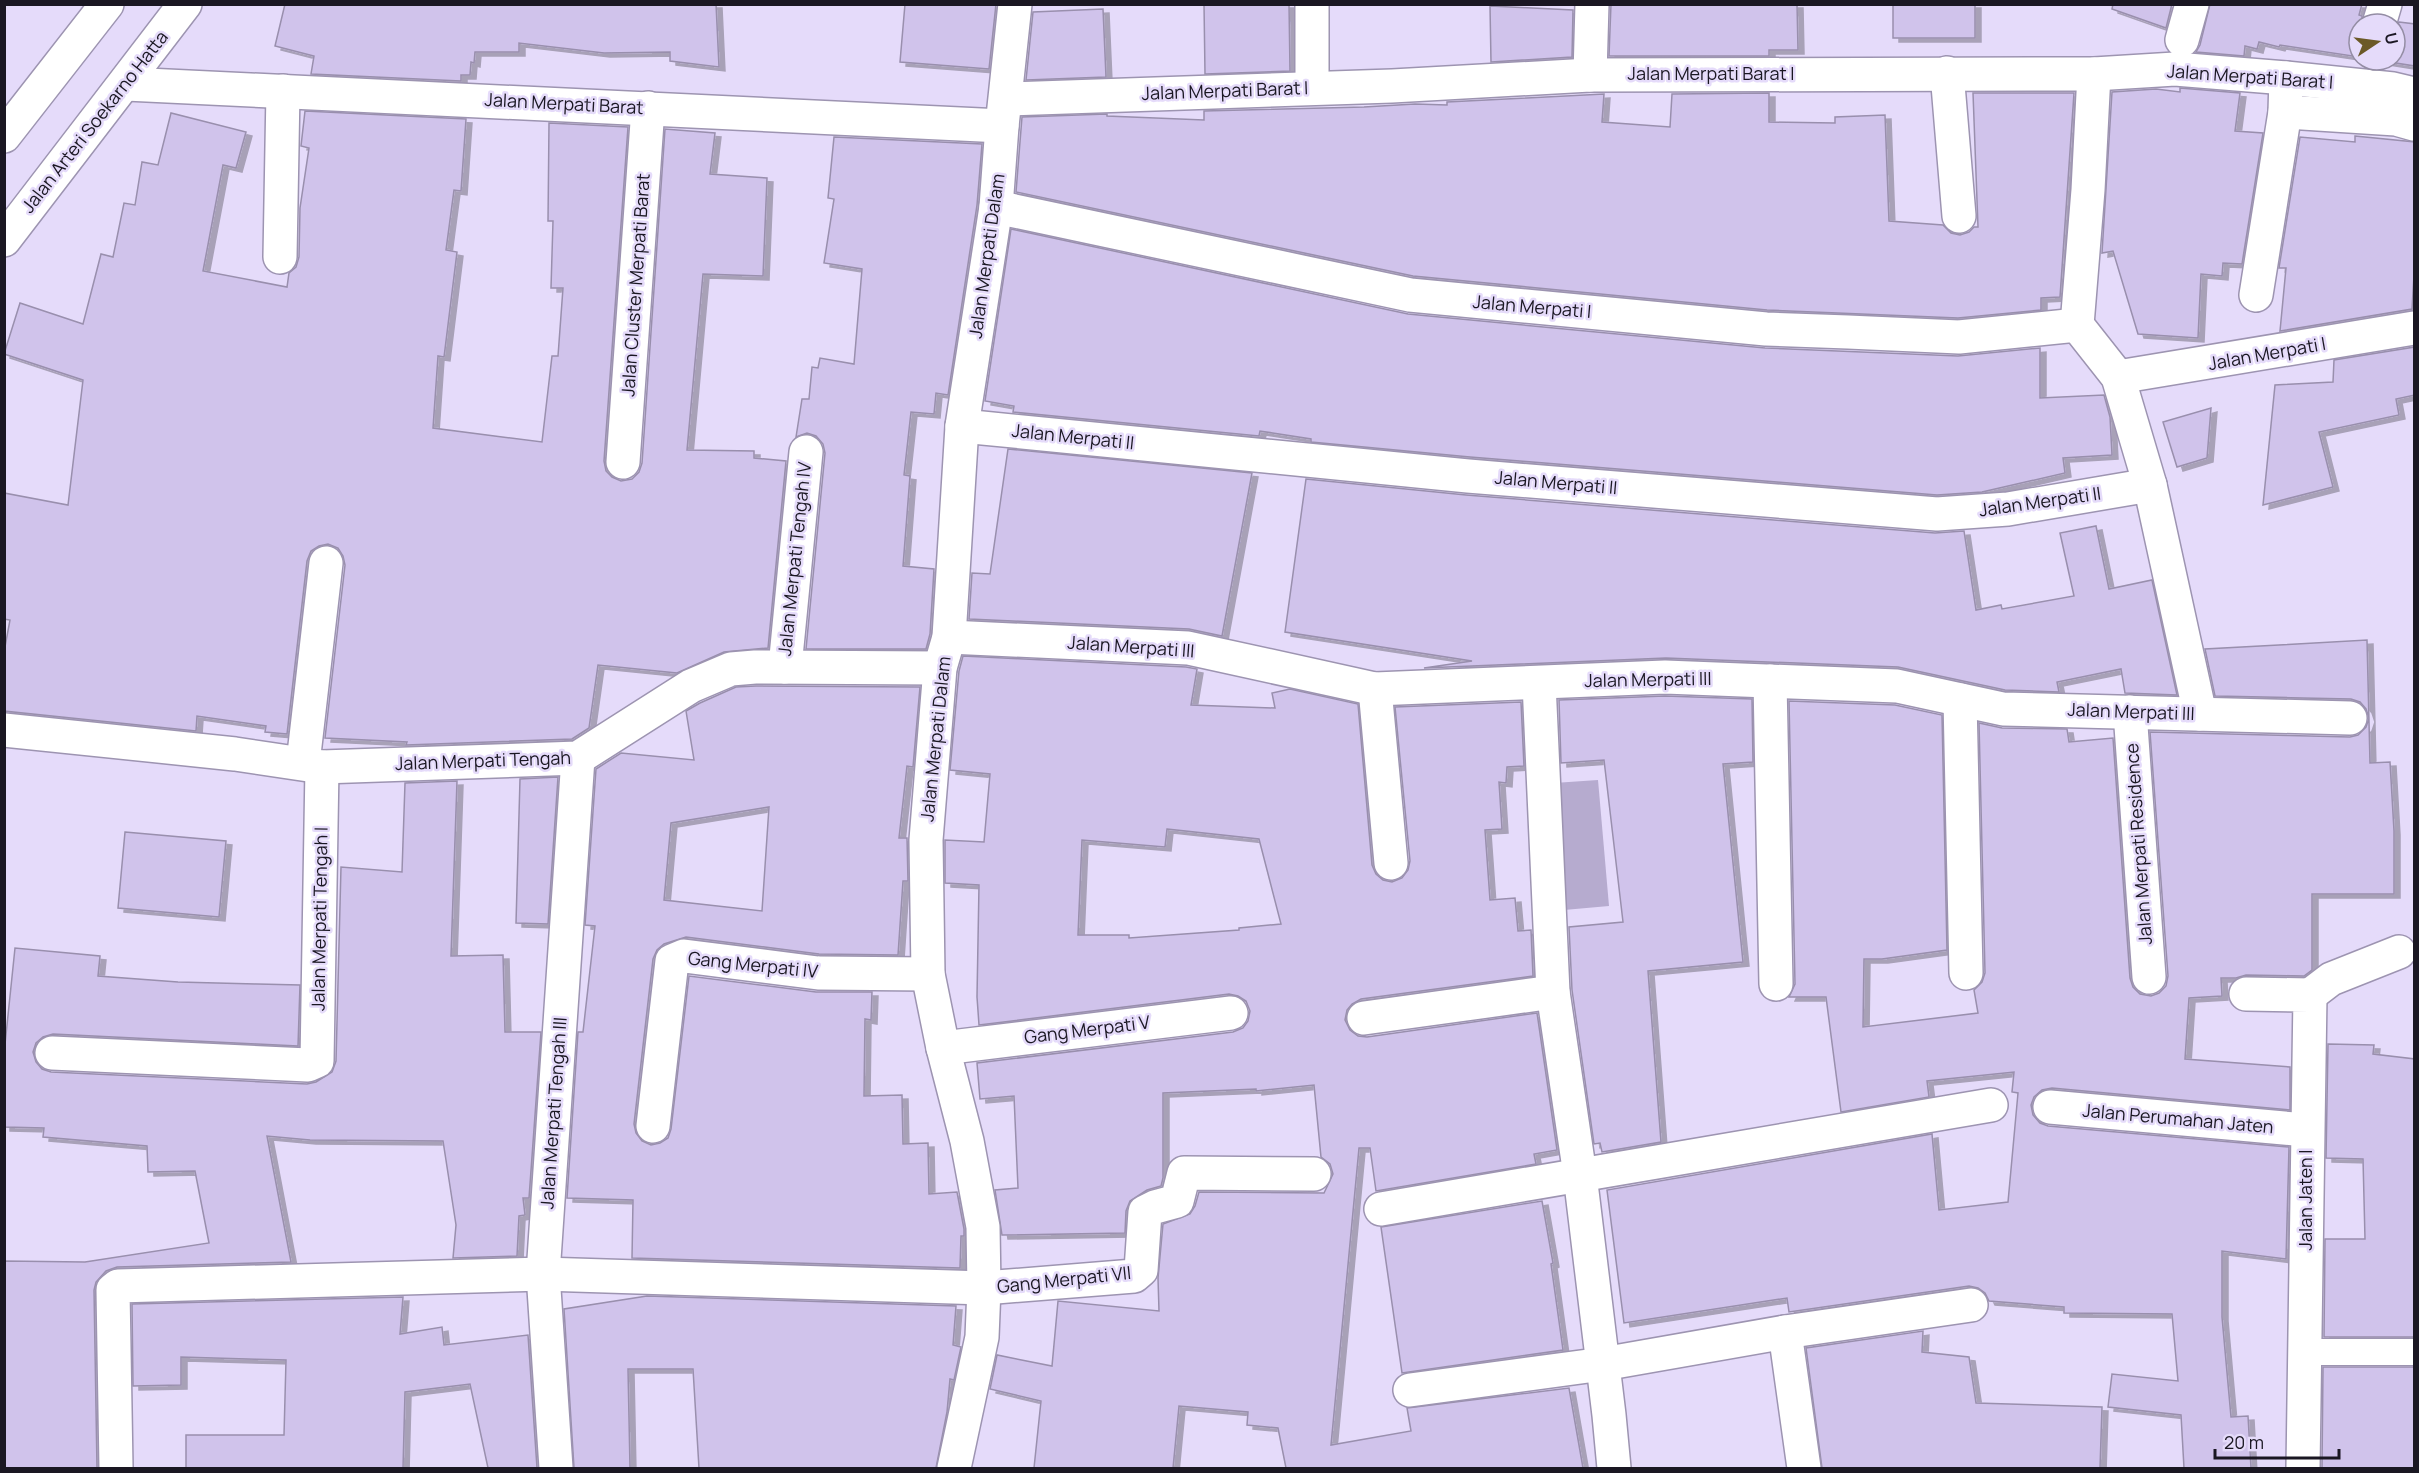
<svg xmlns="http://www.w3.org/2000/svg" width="2419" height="1473" viewBox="0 0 2419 1473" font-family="Manrope,sans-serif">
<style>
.green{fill:#b6abcf}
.building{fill:#d0c3eb;stroke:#998fad;stroke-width:1.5;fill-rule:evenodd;filter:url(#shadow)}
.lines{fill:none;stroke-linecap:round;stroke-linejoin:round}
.lane-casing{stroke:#9d94b1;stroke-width:28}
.street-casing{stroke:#9d94b1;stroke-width:36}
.primary-casing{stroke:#9d94b1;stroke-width:36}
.lane{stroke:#fff;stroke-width:26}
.street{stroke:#fff;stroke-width:33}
.primary{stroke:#fff;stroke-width:33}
.labels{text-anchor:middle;stroke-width:5;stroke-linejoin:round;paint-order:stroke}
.street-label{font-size:18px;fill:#1a1722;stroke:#e5dbfa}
</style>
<defs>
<filter id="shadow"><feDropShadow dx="6" dy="4" stdDeviation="0" flood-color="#0004"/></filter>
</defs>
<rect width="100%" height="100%" fill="#e5dbfa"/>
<path class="green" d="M1598,780L1609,906L1564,910L1554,783Z"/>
<g class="building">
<path d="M285,4H716L719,67L670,61V52L604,53L519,43V52H475L474,63L471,62L470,75H461V81L311,74L314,56L275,46Z"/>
<path d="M905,4H996L989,69L900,62Z"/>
<path d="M1204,4H1289L1290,71L1205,74Z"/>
<path d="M1611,4H1797L1798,50H1769V56H1609Z"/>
<rect x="1893" y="4" width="82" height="34"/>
<path d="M2113,4H2172L2166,28L2112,9Z"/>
<path d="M2210,4H2362L2359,15L2362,16V24H2359V57L2280,45L2279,47L2259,42L2257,49L2245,46L2244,56L2196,52L2200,45Z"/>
<path d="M1490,6L1573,10L1572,57L1491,62Z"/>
<path d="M1103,9L1106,77L1026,80L1033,12Z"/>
<path d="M2399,22L2415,24V66L2377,60H2395V31Z"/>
<path d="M2180,88L2240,93L2235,131L2263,133L2242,264L2223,263L2222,276L2201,274L2198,338L2138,334L2113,251L2102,253L2112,92L2156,89L2180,92Z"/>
<path d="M1769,93V122L1835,123V117L1885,115L1889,221L1943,225L1951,233L1960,235L1969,232L1974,227H1978L1973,93H2074L2060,297L2041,298V310L1958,318L1767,310L1413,276L1016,192L1022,117L1107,114V116L1204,120V111L1364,107L1415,104L1447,105V102L1604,94L1602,122L1670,127L1672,94Z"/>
<path d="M305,111L466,119L461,191L454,190L446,250L457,252L444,357L438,356L433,428L542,442L552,356H558L563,288H551L553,221H548L549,123L628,127L604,461L606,471L612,477L621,481L632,479L639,472L642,463L665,129L715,133L710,174L767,178L763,276L703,274L687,450L754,451V458L786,461L768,648L724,652L677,673L598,665L589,728L572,739L406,745L407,742L325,738L345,565L343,556L338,548L328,544L319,546L311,551L307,561L287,734L265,732L266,726L197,716L196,731L4,711V652L10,620L4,619V493L68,505L83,380L4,354L20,303L83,324L101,254L113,257L124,203L135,205L142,162L158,165L171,113L246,132L236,168L223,165L203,271L287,287L289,273L296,267L299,257L300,208L309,148L301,146Z"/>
<path d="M2355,136L2415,142V258L2412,309L2280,331L2286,268H2279L2300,137L2355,142Z"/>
<path d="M834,137L982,144L977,205L948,395L936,393L934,414L911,412L904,475L910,476L903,566L934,569L930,634L926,649H806L825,453L823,444L816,436L807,433L796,437L802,399H809L812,367L818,368L820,358L854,364L862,269L824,263L834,199L828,198Z"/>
<path d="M1011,229L1408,314L1765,348L1958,356L2040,348V398L2104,395L2110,417L2112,455L2063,458L2065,473L1982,492L1937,495L1470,457L1311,442V439L1260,431L1259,436L1013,412L1014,406L985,401Z"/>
<path d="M2415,347V395L2396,399L2399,415L2319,432L2333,487L2263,505L2275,385L2333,382L2334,360Z"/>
<path d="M2211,408L2207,458L2177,467L2163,422Z"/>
<path d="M1008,449L1252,473L1222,636L1189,629L969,619L972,573L990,574Z"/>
<path d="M1306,479L1466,495L1935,533L1964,531L1976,610L2001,605L2002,609L2074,596L2060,533L2096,526L2109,589L2152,580L2177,695L2125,693L2121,669L2057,682L2059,692L2005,690L1898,667L1666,658L1424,668L1472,661L1285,632Z"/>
<path d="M2367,640L2370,763L2390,762L2394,831V894H2312V970L2304,976L2246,975L2236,978H2221L2222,996L2189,998L2185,1059L2290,1067V1110L2052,1088L2042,1090L2034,1097L2031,1105L2033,1115L2040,1123L2048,1126L2289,1147L2286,1259L2222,1251V1317L2231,1417L2248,1416L2251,1468H2184L2181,1415L2108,1407L2112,1374L2178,1381L2172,1314L2064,1313V1307L1989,1301L1985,1293L1978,1288L1969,1286L1789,1312L1787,1298L1624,1323L1607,1190L1932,1134L1939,1210L2008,1202L2018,1093L2012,1092L2014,1072L1927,1081L1929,1097L1841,1112L1826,997H1789L1795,984L1789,701L1895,705L1942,715L1947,950L1882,959H1864L1863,1027L1978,1013L1974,990L1982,982L1985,973L1979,723L2002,728L2067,729L2069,742L2113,738L2130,978L2133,987L2140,994L2151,996L2159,993L2166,986L2168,976L2150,732L2350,737L2358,735L2366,727L2369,718L2366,709L2360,702L2351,699L2215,696L2205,649Z"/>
<path d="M963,656L1186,667L1197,669L1191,705L1275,708L1272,693L1290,689L1358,704L1372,865L1376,874L1383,880L1392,882L1402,878L1408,870L1410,861L1395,707L1521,702L1524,766L1507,767L1506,783L1499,782L1502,829L1485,830L1490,900L1515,898L1518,931L1531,930L1533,976L1361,999L1352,1004L1347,1010L1345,1020L1350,1030L1358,1036L1367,1037L1537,1013L1557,1150L1534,1154L1536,1164L1376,1191L1370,1148H1359L1331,1445L1411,1431L1407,1408L1569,1388L1583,1468H1286L1278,1428L1247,1425L1248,1412L1179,1406L1173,1468H1034L1041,1401L990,1389L997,1355L1052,1366L1058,1301L1159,1311L1158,1278L1163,1224L1190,1214L1195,1206L1199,1192L1324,1193L1333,1174L1330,1164L1321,1157L1314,1085L1256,1091V1089L1163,1093V1178L1161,1186L1147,1190L1130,1201L1126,1211L1125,1233L1002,1235L995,1190L1018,1188L1014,1096L980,1099L977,1063L1233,1032L1243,1028L1248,1021L1250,1011L1246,1001L1238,996L1229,994L979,1025L977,997L979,885L945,883V840L984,842L990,774L950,770L959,671ZM1167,829L1259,839L1281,924L1239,928V930L1129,938V935H1078L1082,840L1165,847Z"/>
<path d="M756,686L920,687L913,767L907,766L899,838H907L908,881H903L898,955L819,954L686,937L664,944L657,950L653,959L634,1124L636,1133L642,1141L651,1145L660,1143L668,1138L671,1129L689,976L816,992H872L871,1020L865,1019L864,1096L902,1095L903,1144L928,1143L929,1194L957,1192L964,1229V1236H961L960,1268L632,1258L633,1200L567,1198L578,1032H583L595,926L585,925L596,769L621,753L694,760L686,711L700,703L736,687ZM769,807L762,911L664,900L671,823Z"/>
<path d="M1665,696L1752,699L1753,762L1723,764L1743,962L1648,971L1661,1142L1602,1152L1600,1143L1594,1144L1572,990L1569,927L1623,922L1604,760L1561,763L1559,700Z"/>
<path d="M558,777L548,924L516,923L520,779Z"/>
<path d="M457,781L451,956L503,955L505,1032H541L529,1198H523L525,1215L519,1216L517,1256L453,1258L456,1225L443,1141L310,1140L267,1136L291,1262L117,1267L106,1271L96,1282L94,1290L97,1468H4V1261L85,1262L209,1243L195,1171L148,1172L147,1146L43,1137L44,1128L4,1127V1054L15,948L100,956L98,976L178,982L300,985L298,1046L53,1034L43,1037L36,1043L33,1052L36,1062L42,1069L51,1072L307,1084L316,1082L332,1072L336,1061L341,867L402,872L405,783Z"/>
<path d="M125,832L226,841L219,917L118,908Z"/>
<path d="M2328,1044L2374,1045L2373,1054L2415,1059V1337H2324L2325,1239H2365L2363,1159L2326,1158Z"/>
<path d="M1542,1201L1553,1263L1551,1264L1563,1350L1402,1373L1381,1227Z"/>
<path d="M647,1296L956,1306L953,1345L961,1347L954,1380L950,1379L947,1412L936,1468H699L693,1369H628L630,1468H574L564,1309Z"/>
<path d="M403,1297L400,1334L442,1327L444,1345L528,1335L537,1468H488L470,1384L405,1392L403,1468H186V1435H284L286,1360L181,1357V1385L133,1386L132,1304Z"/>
<path d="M1923,1331L1922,1352L1969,1357L1976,1403L2102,1407L2100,1468H1822L1806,1348Z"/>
<path d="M2323,1367H2415V1468H2322Z"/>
</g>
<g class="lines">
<defs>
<path id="lane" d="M2305,1352H2414"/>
<g id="street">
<path d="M1312,4V88"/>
<path d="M2380,21L2385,4"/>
<path d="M2182,40L2192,4"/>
<path d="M1947,73L1959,216"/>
<path d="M2094,74L2088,190L2077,325L2118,377L2150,485L2200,714"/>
<path d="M1590,75L1592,4"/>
<path d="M126,84L1002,126"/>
<path d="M1006,99L1392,86L1590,75L2094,74L2175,69L2286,78L2393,89L2414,94"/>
<path d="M2285,112L2396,119L2414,124"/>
<path d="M996,207L1410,295L1766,329L1848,332L1959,337L2077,325"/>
<path d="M280,257L283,91"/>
<path d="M2256,295L2285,112L2286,78"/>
<path d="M2118,377L2414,328"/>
<path d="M962,426L1468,476L1937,514L2008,509L2150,485"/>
<path d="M623,462L648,108"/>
<path d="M949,637L1188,648L1375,689L1665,677L1897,686L2003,709L2350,718"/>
<path d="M785,667L806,452"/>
<path d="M1770,681L1776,984"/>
<path d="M1539,683L1553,992L1580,1175L1609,1415L1614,1468"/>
<path d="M1375,689L1391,863"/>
<path d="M1960,700L1966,973"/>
<path d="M2130,712L2149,977"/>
<path d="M4,730L235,754L322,767L578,758L691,686L731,669L755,667L940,668"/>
<path d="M303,763L326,563"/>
<path d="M2246,994L2310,995L2303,1468"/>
<path d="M2310,995L2331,979L2399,952"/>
<path d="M1364,1018L1553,992"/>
<path d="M943,1048L1231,1013"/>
<path d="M52,1053L308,1065L317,1061L322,767"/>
<path d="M2050,1107L2306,1130"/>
<path d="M653,1126L672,961L684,956L818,973L928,974"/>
<path d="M1381,1209L1991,1105"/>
<path d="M1785,1332L1804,1468"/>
<path d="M1410,1390L1603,1364L1785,1332L1971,1305"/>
<path d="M116,1468L113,1290L118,1286L543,1274L984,1288L1134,1276L1141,1270L1145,1212L1155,1207L1177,1201L1184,1173L1314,1174"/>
<path d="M556,1468L543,1274L578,758"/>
<path d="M954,1468L982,1337L984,1288L983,1227L967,1141L943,1048L928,974L926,840L940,668L949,637L962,426L996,207L1002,126L1015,4"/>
</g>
<g id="primary">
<path d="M4,136L107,4"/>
<path d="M4,240L185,4"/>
</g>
</defs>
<use href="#lane" class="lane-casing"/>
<use href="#street" class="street-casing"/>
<use href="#primary" class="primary-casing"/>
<use href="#lane" class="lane"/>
<use href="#street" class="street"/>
<use href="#primary" class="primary"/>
</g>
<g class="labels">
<g class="street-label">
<text x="1711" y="80">Jalan Merpati Barat I</text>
<text transform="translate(2250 77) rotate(4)" y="6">Jalan Merpati Barat I</text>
<text transform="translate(1225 91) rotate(-2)" y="6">Jalan Merpati Barat I</text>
<text transform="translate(564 104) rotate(3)" y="6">Jalan Merpati Barat</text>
<text transform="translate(95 122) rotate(-52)" y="6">Jalan Arteri Soekarno Hatta</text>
<text transform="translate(987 256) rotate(-82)" y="6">Jalan Merpati Dalam</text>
<text transform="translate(636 285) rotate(-86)" y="6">Jalan Cluster Merpati Barat</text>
<text transform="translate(1532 307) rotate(5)" y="6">Jalan Merpati I</text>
<text transform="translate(2267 354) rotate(-10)" y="6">Jalan Merpati I</text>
<text transform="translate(1073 437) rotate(6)" y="6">Jalan Merpati II</text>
<text transform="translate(1556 483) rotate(5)" y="6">Jalan Merpati II</text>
<text transform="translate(2040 502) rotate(-8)" y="6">Jalan Merpati II</text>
<text transform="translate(795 559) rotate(-84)" y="6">Jalan Merpati Tengah IV</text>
<text transform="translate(1131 647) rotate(4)" y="6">Jalan Merpati III</text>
<text transform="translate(1648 680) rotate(-1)" y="6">Jalan Merpati III</text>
<text transform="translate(2131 712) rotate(2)" y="6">Jalan Merpati III</text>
<text transform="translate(936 739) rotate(-84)" y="6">Jalan Merpati Dalam</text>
<text transform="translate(483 761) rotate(-2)" y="6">Jalan Merpati Tengah</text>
<text transform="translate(2139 844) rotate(-94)" y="6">Jalan Merpati Residence</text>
<text transform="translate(320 919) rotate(-89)" y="6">Jalan Merpati Tengah I</text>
<text transform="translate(753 965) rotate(6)" y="6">Gang Merpati IV</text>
<text transform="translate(1087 1030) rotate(-7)" y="6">Gang Merpati V</text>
<text transform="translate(554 1113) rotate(-86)" y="6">Jalan Merpati Tengah III</text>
<text transform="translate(2178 1119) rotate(5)" y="6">Jalan Perumahan Jaten</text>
<text transform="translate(2306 1200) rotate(-90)" y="6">Jalan Jaten I</text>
<text transform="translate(1064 1280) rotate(-6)" y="6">Gang Merpati VII</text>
</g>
</g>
<rect width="2419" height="1473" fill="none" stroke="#1a1722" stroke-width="12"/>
<g transform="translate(2377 42) rotate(77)"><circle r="28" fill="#e5dbfa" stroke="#948da4" stroke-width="1.5"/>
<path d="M0-4.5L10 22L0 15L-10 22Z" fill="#6b5927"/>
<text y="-9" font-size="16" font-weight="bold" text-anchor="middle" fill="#1a1722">U</text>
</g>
<path d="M2215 1449v9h124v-9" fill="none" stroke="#1a1722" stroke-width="3"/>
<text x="2224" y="1449" font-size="18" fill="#1a1722" stroke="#e5dbfa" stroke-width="4.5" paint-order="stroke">20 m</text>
</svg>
